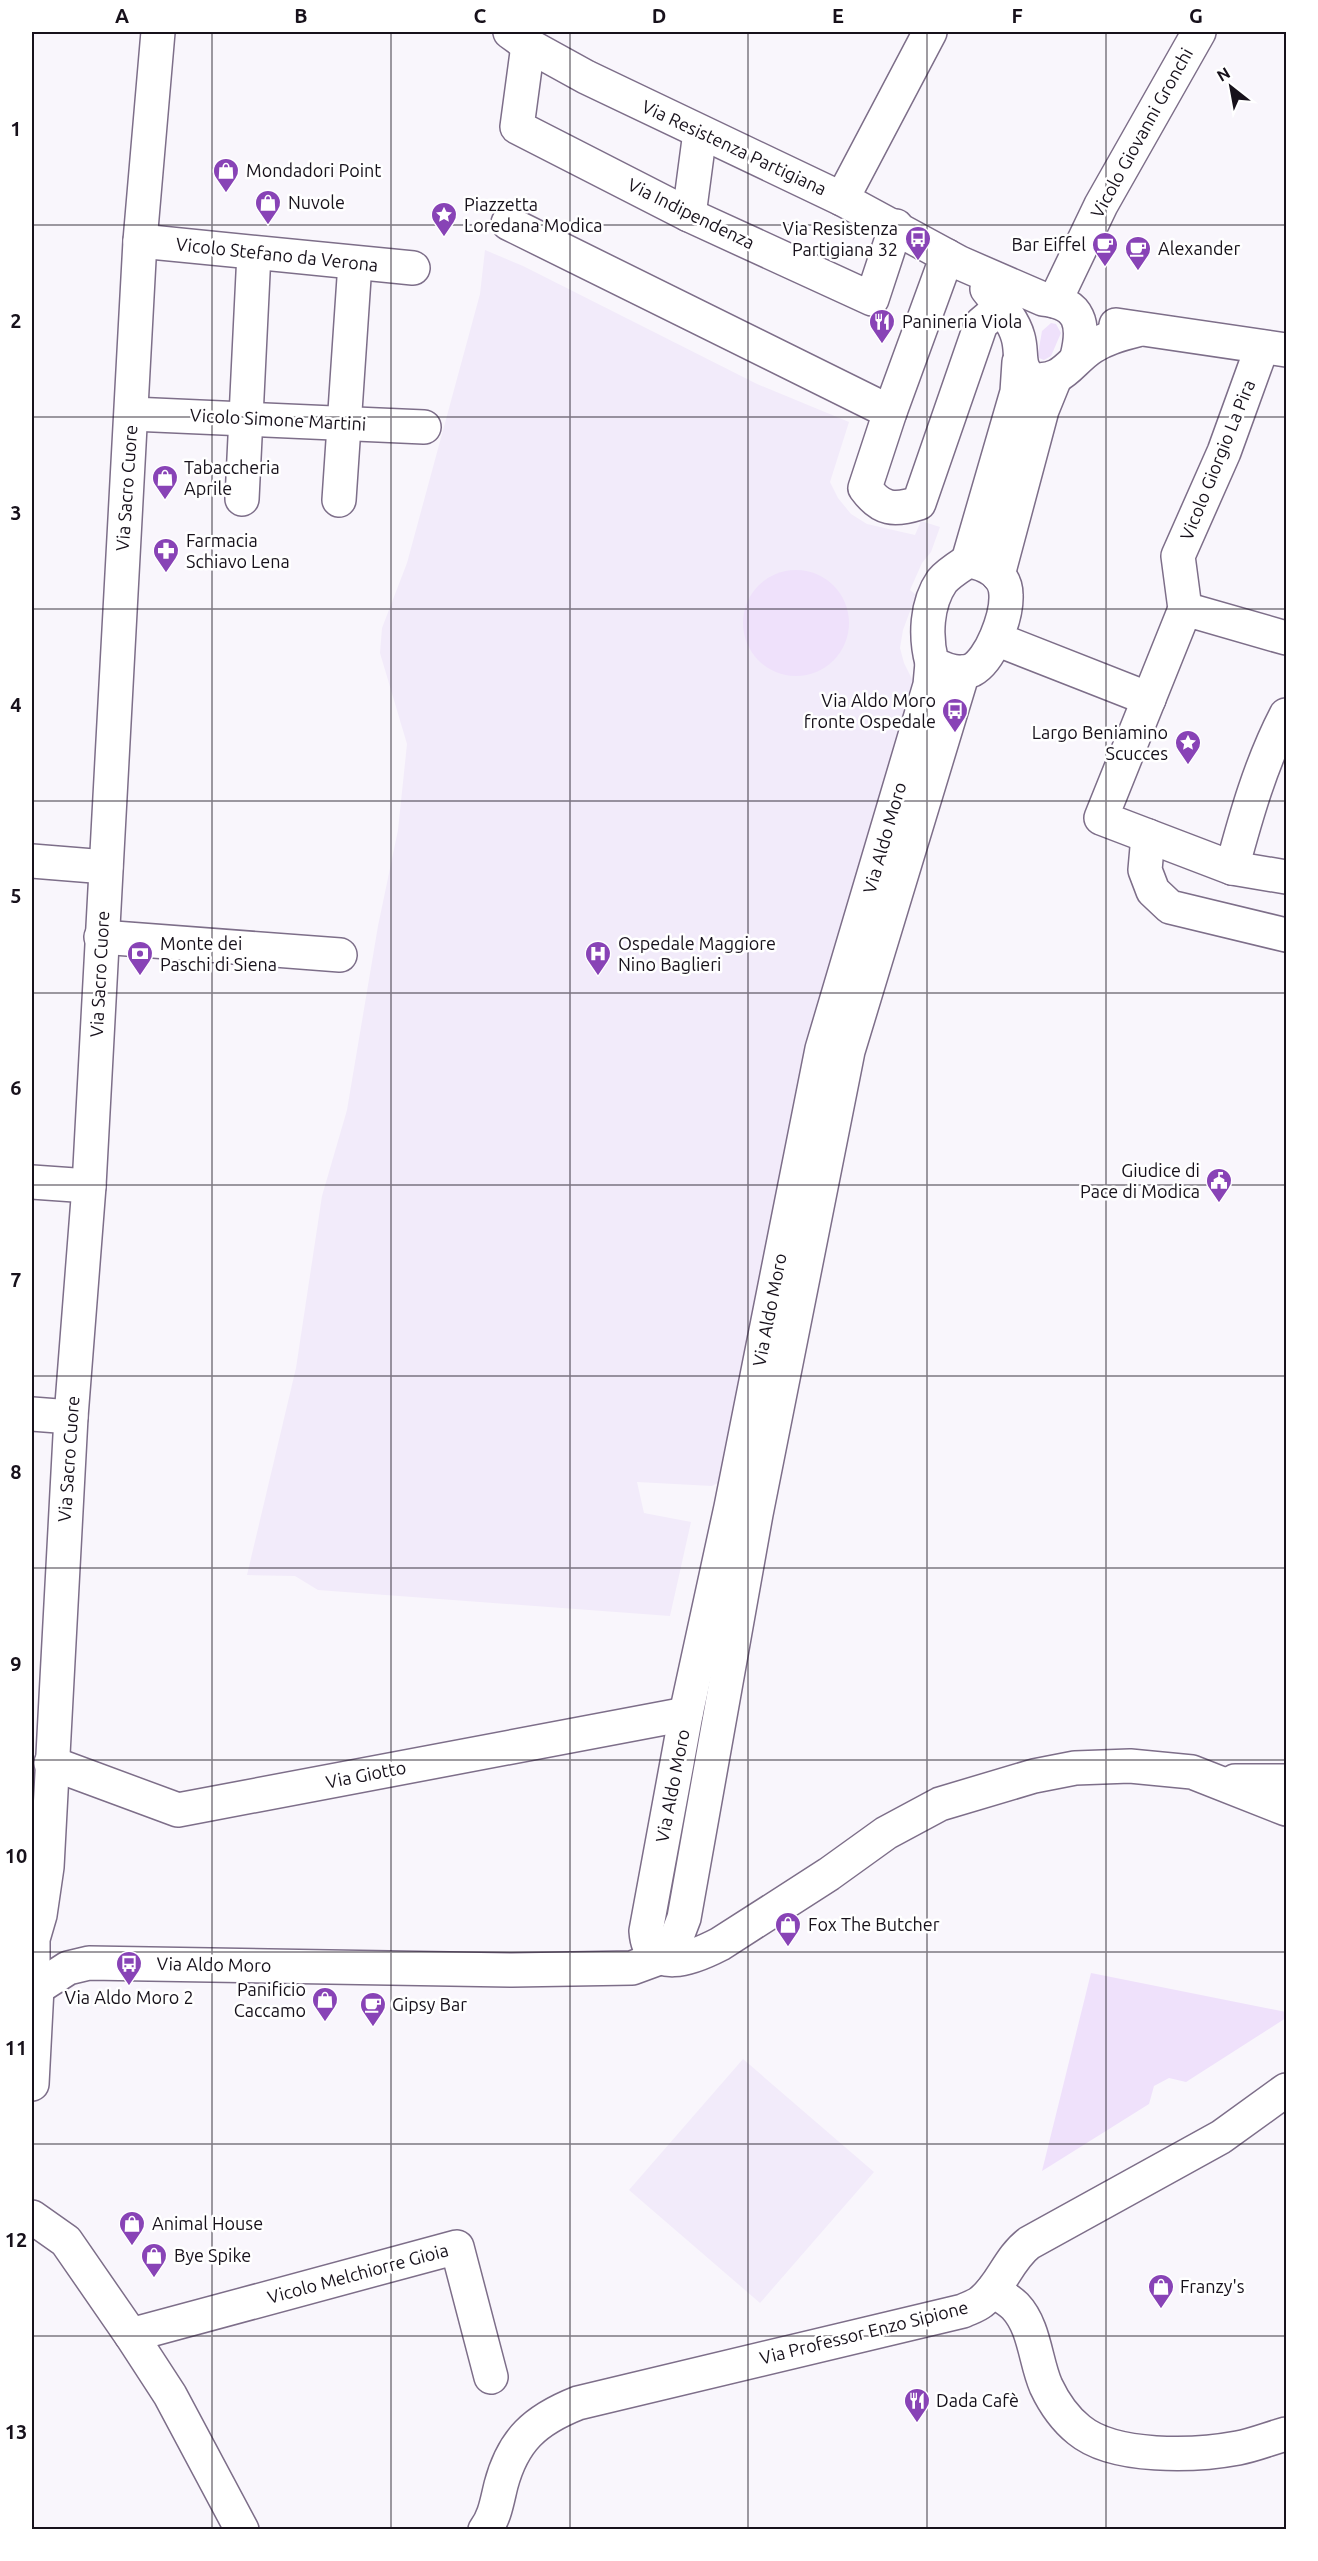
<svg xmlns="http://www.w3.org/2000/svg" width="1318" height="2561" viewBox="0 0 1318 2561" font-family="Ubuntu,sans-serif">
<style>
.built{fill:#f2ebfa}
.green{fill:#efe1fb}
.lines{fill:none;stroke-linecap:round;stroke-linejoin:round}
.minor-casing{stroke:#7d6e89;stroke-width:36}
.minor{stroke:#fff;stroke-width:33}
.grid{fill:none;stroke:#17111b;stroke-width:1.5;stroke-opacity:0.55}
.labels{text-anchor:middle;stroke-width:5;stroke-linejoin:round;paint-order:stroke}
.street-label{font-size:18px;fill:#17111b;stroke:#fff}
.poi-label{font-size:18px;fill:#17111b;stroke:#fff;text-anchor:start}
.neatline{fill:none;stroke:#17111b;stroke-width:2}
.grid-label{font-size:20px;text-anchor:middle;font-weight:bold;fill:#17111b}
</style>
<rect width="100%" height="100%" fill="#f9f6fc"/>
<g class="built">
<path d="M485,250L523,266L757,384L849,422L830,482L838,498L851,514L867,524L915,535L921,521L940,527L931,552L922,563L910,590L916,595L903,630L900,648L904,663L913,681L805,1048L718,1483L712,1486L637,1482L644,1513L691,1522L670,1616L318,1590L295,1576L247,1575L296,1368L322,1196L347,1110L378,926L398,830L407,744L380,653L382,628L407,563L480,294Z"/>
<path d="M743,2059L874,2172L760,2303L629,2190Z"/>
</g>
<g class="green">
<path d="M1051,323L1056,324L1061,333L1051,356L1044,360L1039,358L1038,354L1042,331Z"/>
<circle cx="796" cy="623" r="53"/>
<path d="M1091,1973L1286,2012V2018L1186,2082L1169,2078L1154,2086L1149,2104L1042,2171Z"/>
</g>
<g class="lines">
<defs>
<g id="minor">
<path d="M510,32L528,45L586,77L842,199L960,263L1043,299C1081,303 1085,325 1077,357"/>
<path d="M528,45L517,127L689,215L872,299L896,226"/>
<path d="M842,199L930,32"/>
<path d="M689,215L700,132"/>
<path d="M508,223L890,412"/>
<path d="M140,241L413,268"/>
<path d="M947,256L890,412L865,488C881,510 894,511 919,503L981,324L1001,307"/>
<path d="M987,289C998,303 1013,319 1018,337C1023,354 1016,367 1032,379C1063,384 1070,361 1092,347C1106,338 1121,334 1137,330"/>
<path d="M1055,301L1101,205L1199,32"/>
<path d="M1116,325L1286,350"/>
<path d="M132,414L424,427"/>
<path d="M242,499L254,253"/>
<path d="M339,500L355,263"/>
<path d="M968,561C986,563 1006,574 1006,595C1007,616 991,660 972,670C958,676 943,669 932,663C925,637 926,604 942,581C949,573 959,567 968,561Z"/>
<path d="M968,561L1017,392L1019,362"/>
<path d="M998,575L1042,410L1055,378"/>
<path d="M1185,609L1178,556L1224,452L1262,347"/>
<path d="M1286,638L1185,609L1101,818L1232,868L1286,877"/>
<path d="M996,639L1149,699"/>
<path d="M932,663L930,685L822,1049L731,1507L686,1714L646,1931C649,1976 693,1958 720,1944L829,1874L886,1833L940,1804L1034,1776L1075,1768L1130,1766L1192,1772L1286,1809"/>
<path d="M1148,836L1145,870L1153,891L1170,907L1286,935"/>
<path d="M32,861L106,867"/>
<path d="M1232,868C1246,816 1261,763 1286,715"/>
<path d="M101,937L340,955"/>
<path d="M32,1182L89,1186"/>
<path d="M32,1414L71,1417"/>
<path d="M51,1763L178,1810L686,1714"/>
<path d="M1235,1781H1286"/>
<path d="M37,1988L68,1968L89,1963L512,1970L632,1968L662,1957L676,1939L684,1918L756,1514L848,1051L963,672"/>
<path d="M32,2084L37,1988L33,1962V1939L40,1915L47,1867L71,1417L89,1186L140,241L158,32"/>
<path d="M32,2217L66,2241L131,2335L170,2395L242,2530"/>
<path d="M993,2290C1000,2295 1009,2300 1015,2306C1035,2327 1035,2361 1046,2386C1054,2403 1064,2418 1079,2430C1114,2459 1195,2456 1238,2448C1254,2445 1271,2438 1286,2434"/>
<path d="M131,2335L457,2247L491,2377"/>
<path d="M485,2530C495,2517 497,2501 501,2485C513,2440 535,2420 578,2403L963,2311C969,2308 976,2306 981,2302C1001,2287 1008,2259 1029,2243L1221,2137L1286,2090"/>
</g>
</defs>
<use href="#minor" class="minor-casing"/>
<use href="#minor" class="minor"/>
</g>
<path class="grid" d="M212,32V2530M391,32V2530M570,32V2530M748,32V2530M927,32V2530M1106,32V2530M32,225H1286M32,417H1286M32,609H1286M32,801H1286M32,993H1286M32,1185H1286M32,1376H1286M32,1568H1286M32,1760H1286M32,1952H1286M32,2144H1286M32,2336H1286"/>
<defs>
<symbol id="shop-pin" viewBox="-11 -11 22 30"><path d="M0 17L-7.5 6A9.5 9.5 0 1 1 7.5 6Z" fill="#8843b6" stroke="#fff"/><path d="M-5-2.5h2.3a2.7 3.5 0 0 1 5.4 0H5L5.5 6h-11ZM-1.5-2.5h3a1.5 2.3 0 0 0-3 0Z" fill="#fff"/></symbol>
<symbol id="sight-pin" viewBox="-11 -11 22 30"><path d="M0 17L-7.5 6A9.5 9.5 0 1 1 7.5 6Z" fill="#8843b6" stroke="#fff"/><path d="M0-6L1.8-2.2L6-1.7L2.9 1.2L3.7 5.4L0 3.3L-3.7 5.4L-2.9 1.2L-6-1.7L-1.8-2.2Z" fill="#fff"/></symbol>
<symbol id="bus-pin" viewBox="-11 -11 22 30"><path d="M0 17L-7.5 6A9.5 9.5 0 1 1 7.5 6Z" fill="#8843b6" stroke="#fff"/><path d="M-5-6H5V4H4V6H2V4H-2V6H-4V4H-5ZM-3.5-4V0h7V-4ZM-3.5 1.2v1.5H-2V1.2ZM2 1.2v1.5H3.5V1.2Z" fill="#fff"/></symbol>
<symbol id="cafe-pin" viewBox="-11 -11 22 30"><path d="M0 17L-7.5 6A9.5 9.5 0 1 1 7.5 6Z" fill="#8843b6" stroke="#fff"/><path d="M-5.5-4.5H6V0H3Q3 3.5 0 3.5H-2.5Q-5.5 3.5-5.5 0ZM3-3.2v2h1.7v-2ZM-6 4.5H4V6H-6Z" fill="#fff"/></symbol>
<symbol id="restaurant-pin" viewBox="-11 -11 22 30"><path d="M0 17L-7.5 6A9.5 9.5 0 1 1 7.5 6Z" fill="#8843b6" stroke="#fff"/><path d="M-5-6h1v4h1v-4h1v4h1v-4h1v5L-1.5 .5V6h-2V.5L-5-1ZM5-6V6H3V1.5H1.5Q1.5-4 5-6Z" fill="#fff"/></symbol>
<symbol id="pharmacy-pin" viewBox="-11 -11 22 30"><path d="M0 17L-7.5 6A9.5 9.5 0 1 1 7.5 6Z" fill="#8843b6" stroke="#fff"/><path d="M-2-6h4v4h4v4h-4v4h-4v-4h-4v-4h4Z" fill="#fff"/></symbol>
<symbol id="bank-pin" viewBox="-11 -11 22 30"><path d="M0 17L-7.5 6A9.5 9.5 0 1 1 7.5 6Z" fill="#8843b6" stroke="#fff"/><path d="M-6-4H6V4H-6ZM0-2.3a2.3 2.3 0 1 0 0 4.6a2.3 2.3 0 1 0 0-4.6Z" fill="#fff"/></symbol>
<symbol id="hospital-pin" viewBox="-11 -11 22 30"><path d="M0 17L-7.5 6A9.5 9.5 0 1 1 7.5 6Z" fill="#8843b6" stroke="#fff"/><path d="M-5-5h3v3.5h4V-5h3V5h-3V1.5h-4V5h-3Z" fill="#fff"/></symbol>
<symbol id="civic-pin" viewBox="-11 -11 22 30"><path d="M0 17L-7.5 6A9.5 9.5 0 1 1 7.5 6Z" fill="#8843b6" stroke="#fff"/><path d="M-.6-6.5H3V-4.5H.6V-3L4-1V1h2V6H-6V1h2V-1L-.6-3ZM-1.2 2.5V6h2.4V2.5Z" fill="#fff"/></symbol>
</defs>
<g fill-rule="evenodd">
<use href="#shop-pin" x="211" y="156" width="30" height="40"/>
<use href="#shop-pin" x="253" y="188" width="30" height="40"/>
<use href="#sight-pin" x="429" y="200" width="30" height="40"/>
<use href="#bus-pin" x="903" y="224" width="30" height="40"/>
<use href="#cafe-pin" x="1090" y="230" width="30" height="40"/>
<use href="#cafe-pin" x="1123" y="234" width="30" height="40"/>
<use href="#restaurant-pin" x="867" y="307" width="30" height="40"/>
<use href="#shop-pin" x="150" y="463" width="30" height="40"/>
<use href="#pharmacy-pin" x="151" y="536" width="30" height="40"/>
<use href="#bus-pin" x="940" y="696" width="30" height="40"/>
<use href="#sight-pin" x="1173" y="728" width="30" height="40"/>
<use href="#bank-pin" x="125" y="939" width="30" height="40"/>
<use href="#hospital-pin" x="583" y="939" width="30" height="40"/>
<use href="#civic-pin" x="1204" y="1166" width="30" height="40"/>
<use href="#shop-pin" x="773" y="1910" width="30" height="40"/>
<use href="#bus-pin" x="114" y="1949" width="30" height="40"/>
<use href="#shop-pin" x="310" y="1985" width="30" height="40"/>
<use href="#cafe-pin" x="358" y="1990" width="30" height="40"/>
<use href="#shop-pin" x="117" y="2209" width="30" height="40"/>
<use href="#shop-pin" x="139" y="2241" width="30" height="40"/>
<use href="#shop-pin" x="1146" y="2272" width="30" height="40"/>
<use href="#restaurant-pin" x="902" y="2386" width="30" height="40"/>
</g>
<g class="labels">
<g class="street-label">
<text transform="translate(1142 133) rotate(-61)" y="6">Vicolo Giovanni Gronchi</text>
<text transform="translate(734 148) rotate(25)" y="6">Via Resistenza Partigiana</text>
<text transform="translate(691 214) rotate(26)" y="6">Via Indipendenza</text>
<text transform="translate(277 255) rotate(6)" y="6">Vicolo Stefano da Verona</text>
<text transform="translate(278 420) rotate(3)" y="6">Vicolo Simone Martini</text>
<text transform="translate(1218 460) rotate(-68)" y="6">Vicolo Giorgio La Pira</text>
<text transform="translate(127 488) rotate(-86)" y="6">Via Sacro Cuore</text>
<text transform="translate(885 838) rotate(-74)" y="6">Via Aldo Moro</text>
<text transform="translate(100 974) rotate(-87)" y="6">Via Sacro Cuore</text>
<text transform="translate(770 1310) rotate(-79)" y="6">Via Aldo Moro</text>
<text transform="translate(69 1459) rotate(-86)" y="6">Via Sacro Cuore</text>
<text transform="translate(366 1775) rotate(-11)" y="6">Via Giotto</text>
<text transform="translate(673 1786) rotate(-79)" y="6">Via Aldo Moro</text>
<text transform="translate(214 1965) rotate(1)" y="6">Via Aldo Moro</text>
<text transform="translate(358 2274) rotate(-15)" y="6">Vicolo Melchiorre Gioia</text>
<text transform="translate(864 2333) rotate(-14)" y="6">Via Professor Enzo Sipione</text>
</g>
<g class="poi-label">
<text x="246" y="177">Mondadori Point</text>
<text x="288" y="209">Nuvole</text>
<text x="464" y="211">Piazzetta<tspan x="464" dy="21">Loredana Modica</tspan></text>
<text x="898" y="235" text-anchor="end">Via Resistenza<tspan x="898" dy="21">Partigiana 32</tspan></text>
<text x="1086" y="251" text-anchor="end">Bar Eiffel</text>
<text x="1158" y="255">Alexander</text>
<text x="902" y="328">Panineria Viola</text>
<text x="184" y="474">Tabaccheria<tspan x="184" dy="21">Aprile</tspan></text>
<text x="186" y="547">Farmacia<tspan x="186" dy="21">Schiavo Lena</tspan></text>
<text x="936" y="707" text-anchor="end">Via Aldo Moro<tspan x="936" dy="21">fronte Ospedale</tspan></text>
<text x="1168" y="739" text-anchor="end">Largo Beniamino<tspan x="1168" dy="21">Scucces</tspan></text>
<text x="160" y="950">Monte dei<tspan x="160" dy="21">Paschi di Siena</tspan></text>
<text x="618" y="950">Ospedale Maggiore<tspan x="618" dy="21">Nino Baglieri</tspan></text>
<text x="1200" y="1177" text-anchor="end">Giudice di<tspan x="1200" dy="21">Pace di Modica</tspan></text>
<text x="808" y="1931">Fox The Butcher</text>
<text x="306" y="1996" text-anchor="end">Panificio<tspan x="306" dy="21">Caccamo</tspan></text>
<text x="129" y="2004" text-anchor="middle">Via Aldo Moro 2</text>
<text x="392" y="2011">Gipsy Bar</text>
<text x="152" y="2230">Animal House</text>
<text x="174" y="2262">Bye Spike</text>
<text x="1180" y="2293">Franzy's</text>
<text x="936" y="2407">Dada Cafè</text>
</g>
</g>
<rect width="1318" height="2561" fill="none" stroke="#ffffff" stroke-width="66"/>
<g transform="translate(1231 87) rotate(329)" stroke="#ffffff" stroke-width="4.5" paint-order="stroke">
<path d="M0-4.5L10 22L0 15L-10 22Z" fill="#17111b"/>
<text y="-9" font-size="16" font-weight="bold" text-anchor="middle" fill="#17111b">N</text>
</g>
<rect x="33" y="33" width="1252" height="2495" class="neatline"/>
<g class="grid-label">
<text x="122" y="23">A</text>
<text x="301" y="23">B</text>
<text x="480" y="23">C</text>
<text x="659" y="23">D</text>
<text x="838" y="23">E</text>
<text x="1017" y="23">F</text>
<text x="1196" y="23">G</text>
<text x="16" y="136">1</text>
<text x="16" y="328">2</text>
<text x="16" y="520">3</text>
<text x="16" y="712">4</text>
<text x="16" y="903">5</text>
<text x="16" y="1095">6</text>
<text x="16" y="1287">7</text>
<text x="16" y="1479">8</text>
<text x="16" y="1671">9</text>
<text x="16" y="1863">10</text>
<text x="16" y="2055">11</text>
<text x="16" y="2247">12</text>
<text x="16" y="2439">13</text>
</g>
</svg>
